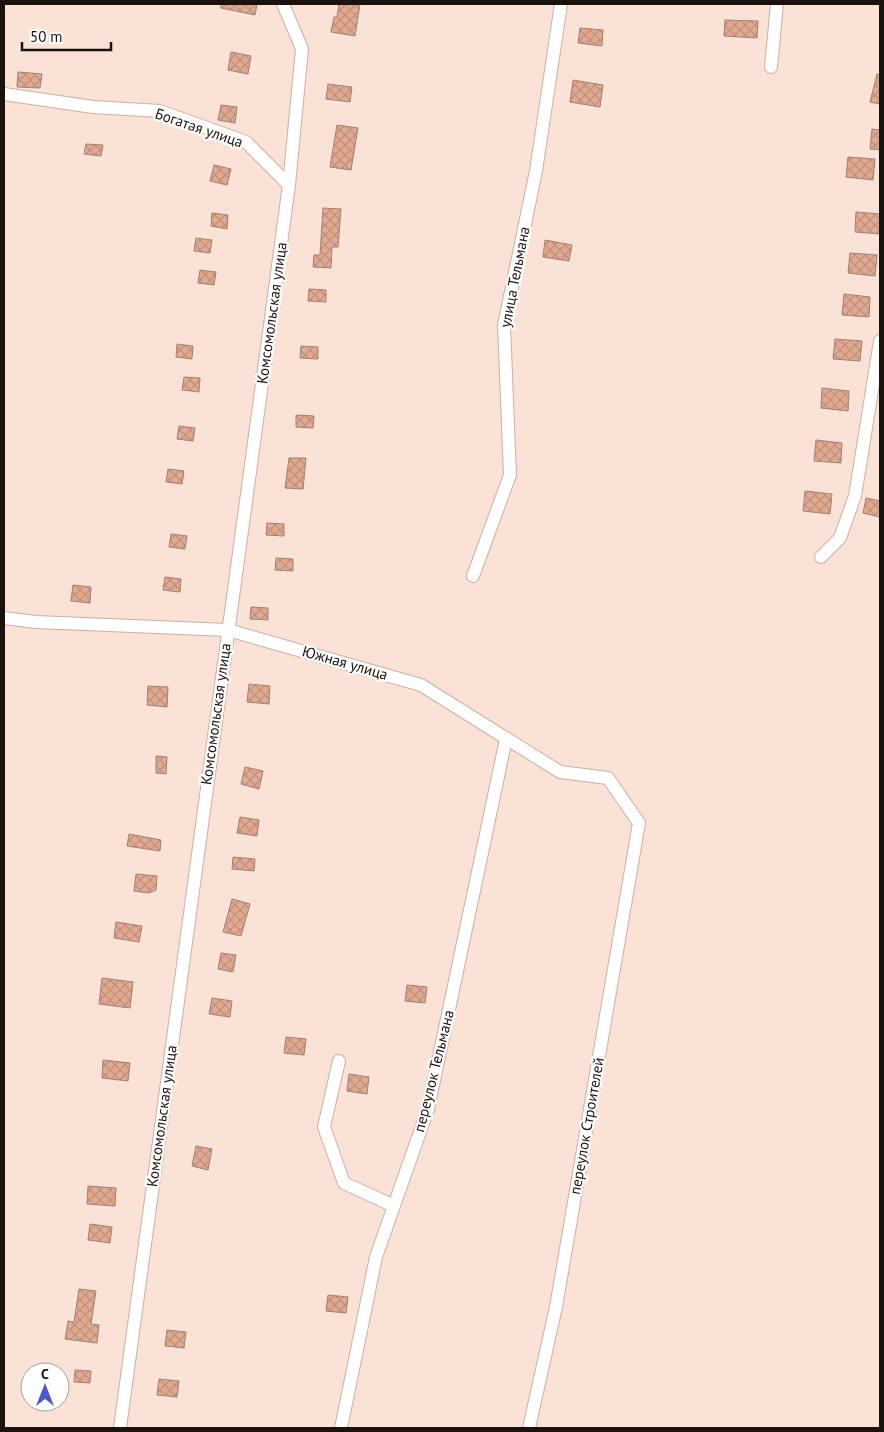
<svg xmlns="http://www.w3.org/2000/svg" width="884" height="1432" viewBox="0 0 884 1432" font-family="'PT Sans',sans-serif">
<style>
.building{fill:url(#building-cross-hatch);stroke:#9f8275}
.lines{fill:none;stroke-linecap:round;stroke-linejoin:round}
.minor-casing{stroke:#cdafa1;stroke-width:14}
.minor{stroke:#fff;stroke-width:12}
.labels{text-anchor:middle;stroke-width:4.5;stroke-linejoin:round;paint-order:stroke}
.street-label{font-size:15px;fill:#1c120d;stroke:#fff}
</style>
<defs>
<pattern id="building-cross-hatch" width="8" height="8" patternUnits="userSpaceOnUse" patternTransform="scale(1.25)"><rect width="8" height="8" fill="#e0a990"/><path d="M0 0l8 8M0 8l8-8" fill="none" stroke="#c0907b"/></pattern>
</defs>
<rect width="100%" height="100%" fill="#fbe2d6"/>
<g class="building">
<path d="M221,4H257L255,15L221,8Z"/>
<path d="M339,4H360L355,36L331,32L334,17H337Z"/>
<path d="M725,20L758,21L757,38L724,36Z"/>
<path d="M580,28L603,30L602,46L578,43Z"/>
<path d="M231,52L251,56L248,74L228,70Z"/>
<path d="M18,72L42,74L40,88L17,87Z"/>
<path d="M877,74L880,75V104L870,102Z"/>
<path d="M573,80L603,85L600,107L570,102Z"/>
<path d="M328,84L352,87L350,102L326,99Z"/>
<path d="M221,105L237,107L235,123L218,120Z"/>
<path d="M337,125L358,128L351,170L330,167Z"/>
<path d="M872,129L880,130V150L870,149Z"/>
<path d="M86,144L103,145L101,156L84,154Z"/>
<path d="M848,157L875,159L873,180L846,177Z"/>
<path d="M214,165L231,169L227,185L210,181Z"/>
<path d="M323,208L341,209L338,247H332L331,268L313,267L314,255H320Z"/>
<path d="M856,212L880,214V234L855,232Z"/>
<path d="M212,213L228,215L227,229L211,226Z"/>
<path d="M196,238L212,240L210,253L194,251Z"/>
<path d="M545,240L572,245L569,261L543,257Z"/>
<path d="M850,253L877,255L875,276L848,273Z"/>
<path d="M200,270L216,272L214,285L198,283Z"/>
<path d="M309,289L326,290V302L308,301Z"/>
<path d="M844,294L870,297L869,317L842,315Z"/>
<path d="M835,339L862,341L860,361L833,359Z"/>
<path d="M177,344L193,346L192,359L176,357Z"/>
<path d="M301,346L318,347V359L300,358Z"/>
<path d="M184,377L200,378L199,392L182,390Z"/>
<path d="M822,388L849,391L848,411L821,408Z"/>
<path d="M296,415L314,416L313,428L296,427Z"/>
<path d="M179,426L195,428L193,441L177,439Z"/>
<path d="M816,440L842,443L841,463L814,461Z"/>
<path d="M289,458H306L303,489L285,488Z"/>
<path d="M168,469L184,471L182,484L166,482Z"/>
<path d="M805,491L832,494L830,514L803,511Z"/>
<path d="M866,498L880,501V517L863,513Z"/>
<path d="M267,523L284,524V536L266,535Z"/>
<path d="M171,534L187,536L185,549L169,547Z"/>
<path d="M276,558L293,559V571L275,570Z"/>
<path d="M165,577L181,579L180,592L163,590Z"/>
<path d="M73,585L91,587L90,603L71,601Z"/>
<path d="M251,607L268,608V620L250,619Z"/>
<path d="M249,684L270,686L269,704L247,702Z"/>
<path d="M148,686L168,687L167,707L147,705Z"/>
<path d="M156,756L167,757L166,774L156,773Z"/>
<path d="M245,767L263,771L259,789L241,784Z"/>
<path d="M240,817L259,820L257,836L237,833Z"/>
<path d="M129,834L161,840L160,851L127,846Z"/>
<path d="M233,857L255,859L254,871L232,869Z"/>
<path d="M136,874L157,876L156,890L149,893L134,891Z"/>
<path d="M232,899L250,904L241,936L223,932Z"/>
<path d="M116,922L142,926L139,942L114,938Z"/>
<path d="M221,953L236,955L233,972L218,969Z"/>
<path d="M102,978L133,982L130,1008L99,1004Z"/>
<path d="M407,985L427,987L425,1003L405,1001Z"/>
<path d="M212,998L232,1001L230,1017L209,1014Z"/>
<path d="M286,1037L306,1039L304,1055L284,1053Z"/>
<path d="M103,1060L130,1063L128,1081L102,1078Z"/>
<path d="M349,1074L369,1077L367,1094L347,1091Z"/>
<path d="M196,1146L212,1149L208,1170L192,1166Z"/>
<path d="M88,1186L116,1188L115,1206L87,1204Z"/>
<path d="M90,1224L112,1227L110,1243L88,1240Z"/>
<path d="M79,1289L96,1291L91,1324L99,1325L97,1343L65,1339L68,1321L74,1322Z"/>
<path d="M328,1295L348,1297L346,1313L326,1311Z"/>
<path d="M167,1330L186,1332L184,1348L165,1346Z"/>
<path d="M75,1370L91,1371L90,1383L74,1382Z"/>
<path d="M159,1379L179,1381L177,1397L157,1395Z"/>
</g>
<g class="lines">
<defs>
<g id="minor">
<path d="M771,67L777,4"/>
<path d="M4,94L93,107L160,111L246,142L289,185"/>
<path d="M821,557L840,538L855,496L880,341"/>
<path d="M473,576L510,475L504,325L536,171L561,4"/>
<path d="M4,618L36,622L228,630L421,685L560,772L608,778L639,823L556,1307L529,1428"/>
<path d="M339,1061L324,1127L344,1183L394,1206"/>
<path d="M120,1428L289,185L302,49L283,4"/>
<path d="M341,1428L376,1257L428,1109L506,739"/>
</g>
</defs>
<use href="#minor" class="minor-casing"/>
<use href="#minor" class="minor"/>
</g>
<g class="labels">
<g class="street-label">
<text transform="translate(199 128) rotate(19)" y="5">Богатая улица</text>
<text transform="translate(515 277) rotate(-79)" y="5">улица Тельмана</text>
<text transform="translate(272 313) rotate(-82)" y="5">Комсомольская улица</text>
<text transform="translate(345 663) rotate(16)" y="5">Южная улица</text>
<text transform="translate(216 714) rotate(-82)" y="5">Комсомольская улица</text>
<text transform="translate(434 1071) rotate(-76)" y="5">переулок Тельмана</text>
<text transform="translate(162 1116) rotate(-82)" y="5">Комсомольская улица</text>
<text transform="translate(587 1126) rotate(-80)" y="5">переулок Строителей</text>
</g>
</g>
<rect width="884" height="1432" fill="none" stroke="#1c120d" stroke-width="10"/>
<g transform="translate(45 1387)"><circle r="24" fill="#ffffff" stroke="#a4a09e"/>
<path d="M0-4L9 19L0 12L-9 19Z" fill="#4e57cd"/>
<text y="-8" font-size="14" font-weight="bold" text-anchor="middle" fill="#1c120d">С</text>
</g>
<path d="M22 42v8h89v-8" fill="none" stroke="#1c120d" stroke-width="2.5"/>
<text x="30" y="42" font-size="15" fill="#1c120d" stroke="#ffffff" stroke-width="4" paint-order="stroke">50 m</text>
</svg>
